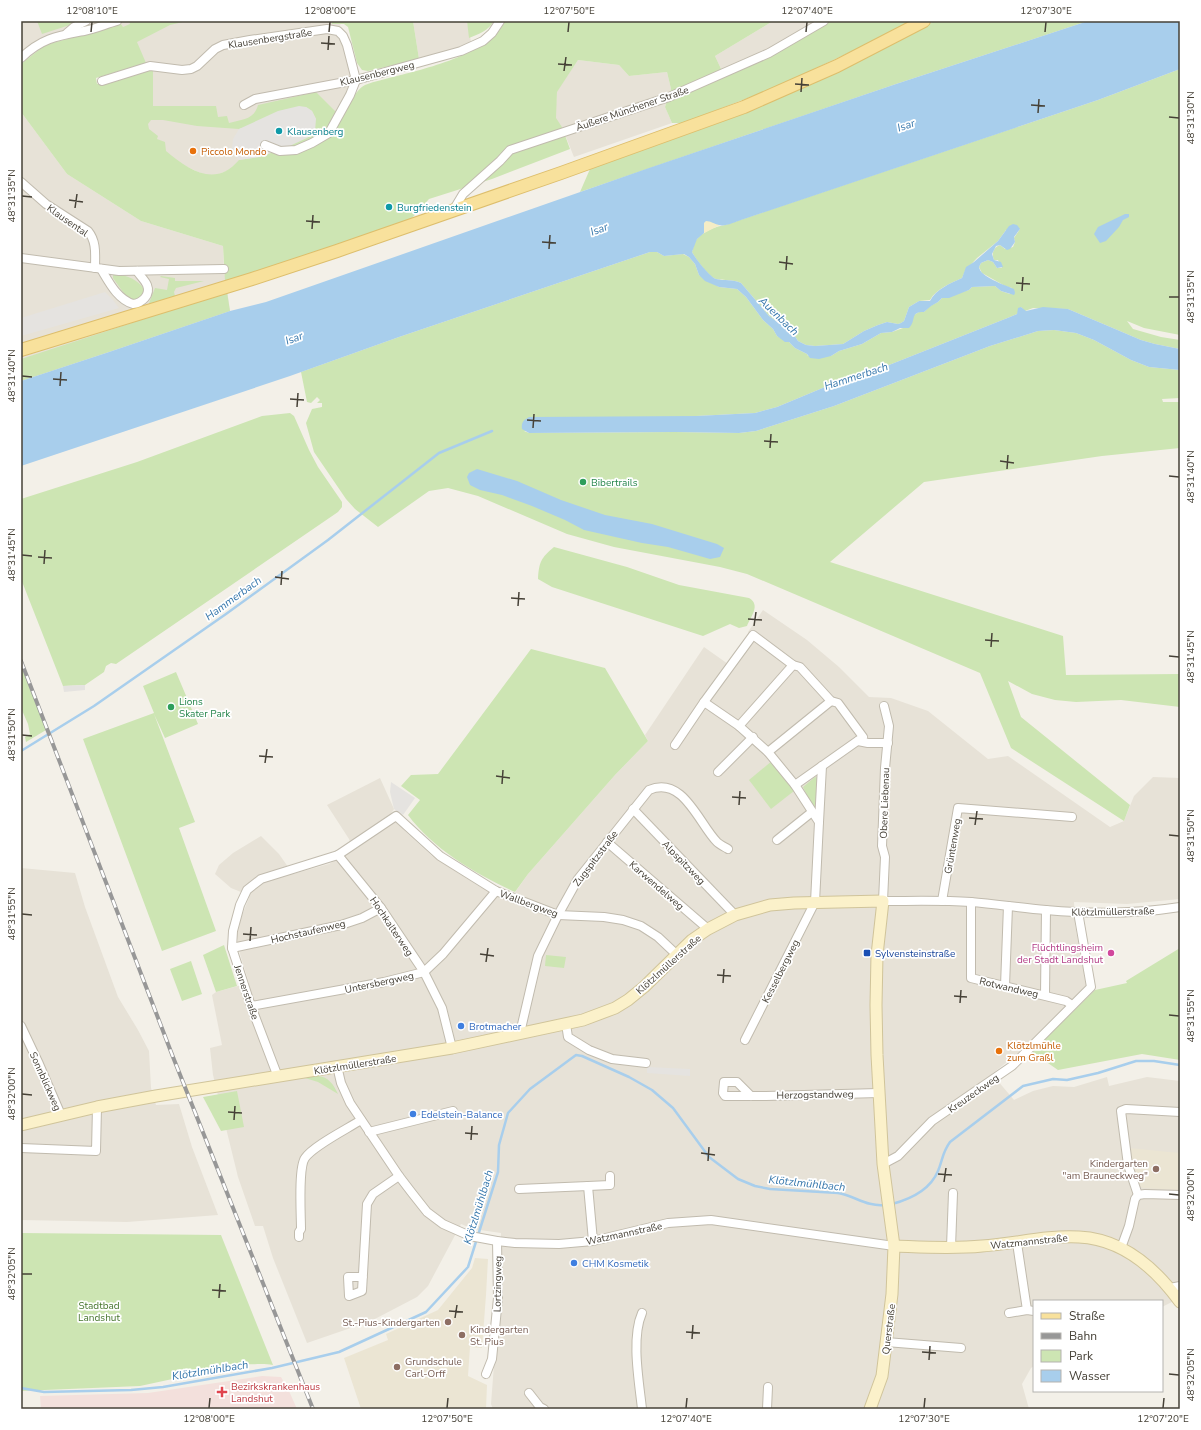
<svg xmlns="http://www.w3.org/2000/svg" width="1201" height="1430" viewBox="0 0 1201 1430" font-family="'Nunito Sans',sans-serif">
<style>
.residential{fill:#e7e2d7}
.education{fill:#ebe5d3}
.medical{fill:#f3e0dc}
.green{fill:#cde5b3;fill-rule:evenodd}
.sand{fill:#f5edc6}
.parking{fill:#e5e3e0}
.water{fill:#a8ceec}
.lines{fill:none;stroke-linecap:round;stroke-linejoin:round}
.stream{stroke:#a8ceec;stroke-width:2.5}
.street-casing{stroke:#c1bbae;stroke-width:10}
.secondary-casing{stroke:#d0c49a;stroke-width:13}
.primary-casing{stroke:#ddbe6c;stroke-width:14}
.street{stroke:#fff;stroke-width:8}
.secondary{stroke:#fbf1ca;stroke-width:11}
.primary{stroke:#f8e19c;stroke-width:12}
.rail-casing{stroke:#979797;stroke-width:4}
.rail{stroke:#fff;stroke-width:2.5;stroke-dasharray:8;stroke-linecap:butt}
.ticks{fill:none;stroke:#464137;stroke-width:1.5}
.culture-dot{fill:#0f9aa8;stroke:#fff;stroke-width:1.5}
.food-dot{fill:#e8710a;stroke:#fff;stroke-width:1.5}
.leisure-dot{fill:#2e9e5b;stroke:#fff;stroke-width:1.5}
.transit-dot{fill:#1a4fb4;stroke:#fff;stroke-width:1.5}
.hotel-dot{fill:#d1479c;stroke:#fff;stroke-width:1.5}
.shop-dot{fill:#3f7fe0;stroke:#fff;stroke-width:1.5}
.education-dot{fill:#8d6e63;stroke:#fff;stroke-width:1.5}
.health-dot{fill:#e0444e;stroke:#fff;stroke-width:1.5}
.labels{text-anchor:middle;stroke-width:3.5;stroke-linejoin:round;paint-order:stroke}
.street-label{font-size:10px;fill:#464137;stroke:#fff}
.culture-label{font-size:10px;fill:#0d838f;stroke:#fff;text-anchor:start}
.food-label{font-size:10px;fill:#c56008;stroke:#fff;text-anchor:start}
.leisure-label{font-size:10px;fill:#27864d;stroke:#fff;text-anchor:start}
.hotel-label{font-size:10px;fill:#b23c85;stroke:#fff;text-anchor:end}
.transit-label{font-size:10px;fill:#164399;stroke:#fff;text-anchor:start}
.shop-label{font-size:10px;fill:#366cbe;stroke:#fff;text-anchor:start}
.education-label{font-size:10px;fill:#785e54;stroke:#fff;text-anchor:end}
.park-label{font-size:10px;fill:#46752d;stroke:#fff}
.health-label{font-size:10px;fill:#be3a42;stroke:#fff;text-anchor:start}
.water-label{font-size:11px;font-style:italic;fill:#3677ac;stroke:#fff}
.neatline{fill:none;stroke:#464137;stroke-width:1.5}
.ticks-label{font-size:10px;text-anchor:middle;fill:#464137}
</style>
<rect width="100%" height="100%" fill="#f3f0e8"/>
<g class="residential">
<path d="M21,21H341L339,31L356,80L329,133L216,175H206L196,171L154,151L147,128L141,72L121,24L45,45L21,64Z"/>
<path d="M413,21H467L472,47L419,59Z"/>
<path d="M773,21H818L776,47L722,71L715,56Z"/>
<path d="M578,60L619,65L629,76L667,72L671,89L665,107L672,123L574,157L562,127L555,118L557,91Z"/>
<path d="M21,112L67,174L141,221L223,246L224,269L230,311L21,381Z"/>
<path d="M763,610L807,640L839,667L869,697L891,698L928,711L988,759L1008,756L1110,827L1124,821L1134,796L1153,777L1180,778V899L1127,904L1074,902L1075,924L1082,965L1088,985L1024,1048L992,1074L1014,1100L1033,1091L1053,1086L1074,1087L1107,1077L1109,1086L1147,1077L1180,1081V1298L1162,1307V1301H1034V1366L1031,1368L1022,1384L1029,1409H493L491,1404L500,1287L501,1233L473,1229L461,1224L428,1286L417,1297L371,1321L307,1343L273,1258L263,1226H255L238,1177L213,1075L210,1048L222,1045L212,995L216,992L249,983L240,954L237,936L241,918L249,898L241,892L231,888L215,874L219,865L233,853L261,836L279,854L293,874L329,864L353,850L349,839L327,805L380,778L394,809L391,814L395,821L407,833L432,856L458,873L480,887L509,901L528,874L615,775L648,741L645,735L704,647L728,664L750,634L748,632Z"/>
<path d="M21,868L75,873L85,907L118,997L138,1030L149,1051L151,1088L156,1105L179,1104L192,1147L218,1215L127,1222L21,1220Z"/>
</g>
<g class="education">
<path d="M1128,1148L1180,1153V1190L1143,1188L1137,1185Z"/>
<path d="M475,1258L488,1259L486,1295L482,1348L470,1347L468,1376L487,1385L486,1409H361L344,1358L388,1340L386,1334L438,1310L472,1268Z"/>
</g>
<path class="medical" d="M262,1376L281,1377L289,1391L297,1409H41L40,1396L148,1393Z"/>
<g class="green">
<path d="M37,21H73V24L42,34Z"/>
<path d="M129,21H187L170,25L137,42L146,63L96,78L97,84L153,70V106H216L218,117L227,116L229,123C242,119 254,120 258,105L316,92L336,112C341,109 346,105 350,101C355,95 358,89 365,85C375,81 386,79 397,76C428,68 491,53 505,21H773L715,56L722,71L745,62L818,21H911L867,44L774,88L683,123H672L665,107L671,89L667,72L629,76L619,65L578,60L557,92L556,118L562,127L570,149L492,179L429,199L412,218L335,246L225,281L223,246L141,221L67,174L21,112V64L45,45L121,24L123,27L130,24ZM306,107L312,111L316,119L269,153L259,157L239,160C215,188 189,170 166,151L165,142L157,139L158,136L149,129L148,124L151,120H163L197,126L239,129Z"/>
<path d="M331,21H413L419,59L368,71L362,70L357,63L348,27L344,24H332Z"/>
<path d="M467,21H494C488,31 479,34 469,38Z"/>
<path d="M934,21H1088L896,84L580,192L590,169L746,113L839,71Z"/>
<path d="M1180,69V335L1144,328L1127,321L1133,329L1161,337L1180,340V349L1155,344L1141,340L1068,309L1033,308L1025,311L1021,307L1017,314L1010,317L884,367L837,382L777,407L755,413L696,416L524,431L529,433L675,432L739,433L756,431L834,406L990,346L1038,331L1054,330L1076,333L1094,340L1131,360L1149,367L1180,370V398L1162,399L1163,402H1180V448L1102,456L924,482L830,562L1063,636L1066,675L1180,674V707L1121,700L1076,702L1055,700L1032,694L1008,681L1021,717L1130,805L1124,821L1011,748L980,673L747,574L720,567L614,547L567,534L478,496L448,488L429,491L378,527L355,509L346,499L314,452L306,423L312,409L322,407V403H317L320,400L317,397L311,403L307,402L301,372L399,337L650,252H657L664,256L683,254L689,257L695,264L699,275L719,287L737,289L746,297L763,320L773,329L777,336L789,342L795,348L807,354L808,356H831L839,351L862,344L881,333L892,332L903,328L914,315L919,312H924L930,306L938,302L942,298L969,290L972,287L995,286L1001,291L1010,294L1012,288L1005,286L982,273L979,267L981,263L988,260L993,262L997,268H1002L998,260H994C991,253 994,247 1000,245L1005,249L1013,247L1015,242L1014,238L1020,229L1006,230L998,241L977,258L965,271L962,278C951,283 936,289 930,300L919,301L909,307L904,321L901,323L898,324L887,322L878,325L864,331L843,344L815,346L806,345L798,341L793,333L769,316L741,283C733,279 724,281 716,279C709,277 695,258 692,252C693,249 694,243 696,240C701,233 716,226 725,225L1098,100Z"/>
<path d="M116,274C128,276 137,279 144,289C143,297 138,300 130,300L125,295L113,278V275Z"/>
<path d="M161,276L175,278V281H204L176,288L174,292L175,296L179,297L151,306L149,303L155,288L167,290L169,279L160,277Z"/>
<path d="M227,292L230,311L109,352L21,381V359Z"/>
<path d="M290,413L294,416L309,450L318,467L342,502V507L338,512L116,664L111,663L106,666L104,672L85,685L63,686L21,579V499L137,462L262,416Z"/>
<path d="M554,547L627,567L679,585L749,598C761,605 751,616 747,626L739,628L730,624L703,636L552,587L538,579C539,562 541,558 554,547Z"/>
<path d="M531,649L605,668L648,741L615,775L528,874L515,892C476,874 434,850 408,815L420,800L401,786L411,775L438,774Z"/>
<path d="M21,665L46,730L26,742L25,737L30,734L28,724L21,708Z"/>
<path d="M176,672L198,724L165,738L154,714L195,822L179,828L216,931L162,951L83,739L154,713L143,686Z"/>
<path d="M772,761L794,791L771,809L749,780Z"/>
<path d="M815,777L818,778L816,807L812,806L803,787Z"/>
<path d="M224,945L237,986L216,992L203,955Z"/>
<path d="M1180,948V1060L1142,1054L1058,1070L1032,1052L1095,990L1127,983L1126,981Z"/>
<path d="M546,955L566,957L564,968L545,966Z"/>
<path d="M191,961L202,994L182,1001L170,969Z"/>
<path d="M317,1076C328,1076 334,1085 338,1094L318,1082L305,1078Z"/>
<path d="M237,1091L244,1127L221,1131L203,1097Z"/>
<path d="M21,1233L221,1235L273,1365C262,1363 253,1365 242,1364L140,1386L21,1391Z"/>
</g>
<path class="sand" d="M706,221H711L720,225L704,233V223Z"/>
<g class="parking">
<path d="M299,106L306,107L312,111L316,119L315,131L307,138L283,149L259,157L239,160L235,156L232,149L233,139L239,129L278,111Z"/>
<path d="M105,292L113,300L119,308L21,336V318Z"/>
<path d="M85,685V690L64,692L63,686Z"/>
<path d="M391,782L415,798L403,815L394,809L390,792Z"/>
<path d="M647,1067L690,1069V1076L647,1073Z"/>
</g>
<g class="water">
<path d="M1088,21H1180V69L1098,100L741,220C735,222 725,227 719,225C714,224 711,221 706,221L704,223V233L697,239L692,252C695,258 710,277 716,279C724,281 733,279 741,283L769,316L793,333L798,341L806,345L815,346L843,344L864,331L878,325L887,322L898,324L901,323L904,321L909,307L919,301H930C936,289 951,283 962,278L966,267L974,262L998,241L1009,226L1013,224L1017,225L1020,229L1014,237L1015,242L1010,249L1007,250L1000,245L996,246L992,254L994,260L1001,262L1003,267L997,268L993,262L988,260L981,263L979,267C980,277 1005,285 1014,289L1015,293L1014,295L1001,291L995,286L972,287L969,290L949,298H942L938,302L931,306L924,312C909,312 917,320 909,328H900L892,332L881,333L862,344L839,351L831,356L819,359L810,358L807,354L795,348L789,342H785L777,336L773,329L763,320L746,297L737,289L719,287L705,281L699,275L695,264L689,257L684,254L664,256L657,252H650L399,337L290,376L21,466V381L109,352L230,311L266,302L646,169L896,84Z"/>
<path d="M1125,214H1129V217L1123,220L1119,227L1106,241L1100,243L1094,234L1098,227Z"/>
<path d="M1021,307L1026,311L1043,307L1068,309L1141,340L1155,344L1180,349V370L1149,367L1131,360L1094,340L1076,333L1054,330L1038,331L990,346L834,406L756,431L739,433L675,432L529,433L522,429C521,422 524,420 529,417L696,416L755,413L777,407L837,382L884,367L1010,317L1017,314L1018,308Z"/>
<path d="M477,469L517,481L561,500L605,515L652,524L717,544L724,548L720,557L710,559L668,547L642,543L584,530L565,520L532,506L502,495L480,490L470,485L467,477L469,473Z"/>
</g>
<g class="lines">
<g class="stream">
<path d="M21,751L94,706L226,614L328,540L439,453L492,431"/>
<path d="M892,1204C911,1199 930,1190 938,1171C943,1159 942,1153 950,1142L1023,1086L1053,1079L1067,1080L1098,1073L1136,1061H1154L1180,1065"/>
<path d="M21,1388L44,1392L131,1390L163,1387L272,1368L339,1352L426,1312L468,1267L498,1172L499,1145L508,1113L530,1089L576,1055L582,1056L629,1077L652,1090L673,1108L709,1157L738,1179L755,1186L770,1189L838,1193C855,1196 867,1207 885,1205"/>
</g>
<defs>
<g id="street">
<path d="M67,33L74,27L86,21"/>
<path d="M21,58C42,38 57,36 84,31C95,29 106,24 117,21"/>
<path d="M102,81L150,66L182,70L191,69L197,66L215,49L223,45L250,40L327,29L338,31L343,36L347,45L356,80L350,95L329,133L312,143L296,150L280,151L265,145"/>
<path d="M244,105L255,99L356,80L461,51L483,41L492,33L500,21"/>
<path d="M21,182L46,204L88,231C97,242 95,255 95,268"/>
<path d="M454,209L463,194L500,161L510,150L669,97L769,53L824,21"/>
<path d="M21,258L119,271L224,269"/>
<path d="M101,269C109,282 117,299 133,304C142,303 151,295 147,285C145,280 140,276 137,271"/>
<path d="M704,702L753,635L793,665L800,667L831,701L838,703L863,737L795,785"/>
<path d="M884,706L889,726L885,768L882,846L885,857L883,901C912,901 941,900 971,902C996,904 1021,908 1046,910C1091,914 1136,914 1180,907"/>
<path d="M739,726L793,665"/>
<path d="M858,741L868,743H888"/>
<path d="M675,745L704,702L739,726L768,752L795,785L819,822L815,902L745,1040"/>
<path d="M768,752L831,701"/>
<path d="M718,772L753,737"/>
<path d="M633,809L735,915"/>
<path d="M819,822L822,766"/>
<path d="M777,840L812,812"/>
<path d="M607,842L708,929"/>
<path d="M338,855L381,908L424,972L442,1008L452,1048"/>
<path d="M942,901L958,808L1072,817"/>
<path d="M971,902V978L1066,1001L1072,1005"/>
<path d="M232,948L341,925L362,918L381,908"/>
<path d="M1005,986L1008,906"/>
<path d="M1045,995L1046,910"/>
<path d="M251,1006L384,982L424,972L443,954L496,891"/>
<path d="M566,1024L568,1037L589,1050L612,1059L646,1063"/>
<path d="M21,1026L39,1064L61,1115"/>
<path d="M520,1033L538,956L558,915L578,879L649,790C683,775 699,824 717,842C720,845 725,847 728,849"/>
<path d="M337,1066L341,1083L350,1103L399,1176L412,1193L427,1212L443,1224L470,1236L497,1241L515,1243L559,1244L593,1241L668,1223L711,1220L894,1246"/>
<path d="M278,1077L251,1006L232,948L233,931L240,905L247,890L261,879L338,855L396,816L440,856L496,891L558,915L604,917L623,920L641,926L658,937L676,954"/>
<path d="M751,1096L737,1082H724L723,1093L725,1096C739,1096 753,1096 766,1096L879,1093"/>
<path d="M369,1132L453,1111"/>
<path d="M21,1148L96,1151L97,1107"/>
<path d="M883,1164L898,1156L932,1121L1012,1066L1091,987L1078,912"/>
<path d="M588,1186L610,1185V1176"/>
<path d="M519,1189L588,1186L593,1241"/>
<path d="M1138,1195L1128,1165L1121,1111L1126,1109L1180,1112"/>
<path d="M299,1237V1232L301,1229C301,1215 298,1168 305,1158C313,1146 347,1129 361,1120"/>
<path d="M1017,1243L1027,1310"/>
<path d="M951,1247L953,1193"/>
<path d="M1121,1248L1129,1226L1135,1199L1138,1195L1145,1194L1180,1195"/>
<path d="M363,1277H348L349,1296L362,1291L367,1204L373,1194L399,1176"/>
<path d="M1170,1288L1180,1286"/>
<path d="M1009,1313L1027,1310L1034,1311"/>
<path d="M886,1342L961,1348"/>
<path d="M486,1374L492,1359L498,1298L497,1241"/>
<path d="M529,1393L540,1407L544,1409"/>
<path d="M642,1409C639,1381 631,1338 642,1313"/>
<path d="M767,1409L768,1387"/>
</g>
<g id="secondary">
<path d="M21,1125L97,1107L156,1096L452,1048L583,1020L615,1008L628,1000L644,987L692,940L708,929L735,915L770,905L794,903L883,901L877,955L876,1005L877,1055L883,1164L894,1246L892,1294L882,1376L870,1409"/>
<path d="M894,1246C923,1247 953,1249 982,1246C1014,1244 1046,1235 1079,1237C1122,1239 1156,1269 1180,1302"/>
</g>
<path id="primary" d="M21,350L252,279L337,251L561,173L744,107L837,66L924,21"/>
</defs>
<use href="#street" class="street-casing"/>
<use href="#secondary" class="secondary-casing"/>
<use href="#primary" class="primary-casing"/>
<use href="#street" class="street"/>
<use href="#secondary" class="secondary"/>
<use href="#primary" class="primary"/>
<defs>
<path id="rail" d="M21,661L173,1057L313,1409"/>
</defs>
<use href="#rail" class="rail-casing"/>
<use href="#rail" class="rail"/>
</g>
<path class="ticks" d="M91,32L92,22M329,32L330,22M568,32L569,22M806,32L807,22M1045,32L1046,22M321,43L335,44M328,50L329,36M558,64L572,65M564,71L566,57M795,84L809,85M801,92L802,78M1031,105L1045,106M1038,113L1039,99M1169,117L1179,118M22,196L32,197M69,200L83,202M75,208L77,194M306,221L320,222M312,229L313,215M542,242L556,243M549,249L550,235M779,262L793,264M786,270L787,256M1016,283L1030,284M1022,291L1023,277M1169,297H1179M22,376L32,377M53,379L67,380M60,386L61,372M290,399L304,400M297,407L298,393M527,420L541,421M533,428L534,414M764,441L778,442M770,448L771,434M1000,461L1014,463M1007,469L1008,455M1169,476L1179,477M22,555L32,556M38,557L52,558M44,564L45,550M275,577L289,579M281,585L282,571M511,598L525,599M518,606L519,592M748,619L762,620M754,626L756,612M985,640L999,641M991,647L992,633M1169,656L1179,657M22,735L32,736M259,756L273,757M265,763L267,749M496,776L510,778M502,784L503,770M732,797L746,798M739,805L740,791M969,818L983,819M975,825L977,811M1169,835L1179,836M22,914L32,915M243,934L257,935M250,941L251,927M480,954L494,956M486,962L488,948M717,975L731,976M723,983L724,969M954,996L967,997M960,1003L961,990M1169,1015L1179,1016M22,1094L32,1095M228,1112L242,1113M234,1120L235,1106M465,1133L478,1134M471,1140L472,1126M701,1153L715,1155M708,1161L709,1147M938,1174L952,1175M944,1182L946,1168M1169,1194L1179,1195M22,1274H32M212,1290L226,1291M219,1298L220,1284M449,1311L463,1312M455,1318L457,1305M686,1332L700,1333M692,1339L693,1325M922,1352L936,1353M929,1360L930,1346M1169,1374L1179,1375M209,1408L210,1398M447,1408L448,1398M686,1408L687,1398M924,1408L925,1398M1163,1408L1164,1398"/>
<g class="culture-dot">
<circle cx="279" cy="131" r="4"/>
<circle cx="389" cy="207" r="4"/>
</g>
<g class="food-dot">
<circle cx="193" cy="151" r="4"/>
<circle cx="999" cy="1051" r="4"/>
</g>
<g class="leisure-dot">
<circle cx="583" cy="482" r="4"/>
<circle cx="171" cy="707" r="4"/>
</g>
<rect class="transit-dot" x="863" y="949" width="8" height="8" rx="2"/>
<circle class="hotel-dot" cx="1111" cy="953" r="4"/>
<g class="shop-dot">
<circle cx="461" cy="1026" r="4"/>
<circle cx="413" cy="1114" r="4"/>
<circle cx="574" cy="1263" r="4"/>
</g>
<g class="education-dot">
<circle cx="1156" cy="1169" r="4"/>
<circle cx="448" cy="1322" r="4"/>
<circle cx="462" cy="1335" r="4"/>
<circle cx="397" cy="1367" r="4"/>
</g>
<path class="health-dot" d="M220 1386h4v4h4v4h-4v4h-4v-4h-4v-4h4z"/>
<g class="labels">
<g class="street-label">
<text transform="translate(270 38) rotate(-9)" y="4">Klausenbergstraße</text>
<text transform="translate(377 73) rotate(-14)" y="4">Klausenbergweg</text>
<text transform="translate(632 108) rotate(-19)" y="4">Äußere Münchener Straße</text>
<text transform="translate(68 220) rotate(35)" y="4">Klausental</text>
<text transform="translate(884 803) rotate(-88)" y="4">Obere Liebenau</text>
<text transform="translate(952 846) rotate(-80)" y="4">Grüntenweg</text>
<text transform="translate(595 858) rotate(-53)" y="4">Zugspitzstraße</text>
<text transform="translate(684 862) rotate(46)" y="4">Alpspitzweg</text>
<text transform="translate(657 885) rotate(41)" y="4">Karwendelweg</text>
<text transform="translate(529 903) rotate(20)" y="4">Wallbergweg</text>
<text transform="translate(1113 911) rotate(-1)" y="4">Klötzlmüllerstraße</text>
<text transform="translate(392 926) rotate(56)" y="4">Hochkalterweg</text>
<text transform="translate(308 931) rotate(-13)" y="4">Hochstaufenweg</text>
<text transform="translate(668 964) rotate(-42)" y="4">Klötzlmüllerstraße</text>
<text transform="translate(780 971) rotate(-63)" y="4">Kesselbergweg</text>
<text transform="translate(379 982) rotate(-12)" y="4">Untersbergweg</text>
<text transform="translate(1009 987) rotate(13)" y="4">Rotwandweg</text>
<text transform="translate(247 992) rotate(71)" y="4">Jennerstraße</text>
<text transform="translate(355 1064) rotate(-9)" y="4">Klötzlmüllerstraße</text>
<text transform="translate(46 1081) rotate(66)" y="4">Sonnblickweg</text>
<text transform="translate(973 1093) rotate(-35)" y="4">Kreuzeckweg</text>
<text transform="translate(815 1094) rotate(-1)" y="4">Herzogstandweg</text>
<text transform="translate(624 1233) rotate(-12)" y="4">Watzmannstraße</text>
<text transform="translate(1029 1241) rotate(-6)" y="4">Watzmannstraße</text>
<text transform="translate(497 1284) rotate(-89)" y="4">Lortzingweg</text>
<text transform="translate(888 1329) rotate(-83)" y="4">Querstraße</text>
</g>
<g class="culture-label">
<text x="287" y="135">Klausenberg</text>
<text x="397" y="211">Burgfriedenstein</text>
</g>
<g class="food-label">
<text x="201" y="155">Piccolo Mondo</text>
<text x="1007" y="1049">Klötzlmühle<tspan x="1007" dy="12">zum Graßl</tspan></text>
</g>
<g class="leisure-label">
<text x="591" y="486">Bibertrails</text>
<text x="179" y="705">Lions<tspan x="179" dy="12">Skater Park</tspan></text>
</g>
<g class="hotel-label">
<text x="1103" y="951">Flüchtlingsheim<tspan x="1103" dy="12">der Stadt Landshut</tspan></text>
</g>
<g class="transit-label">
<text x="875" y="957">Sylvensteinstraße</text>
</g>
<g class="shop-label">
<text x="469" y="1030">Brotmacher</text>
<text x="421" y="1118">Edelstein-Balance</text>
<text x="582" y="1267">CHM Kosmetik</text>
</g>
<g class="education-label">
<text x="1148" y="1167">Kindergarten<tspan x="1148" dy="12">"am Brauneckweg"</tspan></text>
<text x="440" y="1326">St.-Pius-Kindergarten</text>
<text x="470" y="1333" text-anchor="start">Kindergarten<tspan x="470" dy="12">St. Pius</tspan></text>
<text x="405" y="1365" text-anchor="start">Grundschule<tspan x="405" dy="12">Carl-Orff</tspan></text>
</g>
<g class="park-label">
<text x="99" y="1309">Stadtbad<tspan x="99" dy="12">Landshut</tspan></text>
</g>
<g class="health-label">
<text x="231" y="1390">Bezirkskrankenhaus<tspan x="231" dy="12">Landshut</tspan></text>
</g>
<g class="water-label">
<text transform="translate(906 125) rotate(-19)" y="4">Isar</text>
<text transform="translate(599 229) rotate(-20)" y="4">Isar</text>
<text transform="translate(779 316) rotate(44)" y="4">Auenbach</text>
<text transform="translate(294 338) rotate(-20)" y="4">Isar</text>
<text transform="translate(856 376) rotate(-18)" y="4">Hammerbach</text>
<text transform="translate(233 598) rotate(-36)" y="4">Hammerbach</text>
<text transform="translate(807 1183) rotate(6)" y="4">Klötzlmühlbach</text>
<text transform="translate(478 1207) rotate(-73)" y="4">Klötzlmühlbach</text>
<text transform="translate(210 1370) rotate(-9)" y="4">Klötzlmühlbach</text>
</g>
</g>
<rect width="1201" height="1430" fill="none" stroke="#ffffff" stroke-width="44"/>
<rect x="1033" y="1300" width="130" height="92" fill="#ffffff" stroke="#b5b3af"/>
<rect x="1041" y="1313" width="20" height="6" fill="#f8e19c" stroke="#b5b3af"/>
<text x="1069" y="1320" font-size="12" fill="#464137">Straße</text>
<rect x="1041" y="1333" width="20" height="6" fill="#979797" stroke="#b5b3af"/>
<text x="1069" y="1340" font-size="12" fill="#464137">Bahn</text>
<rect x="1041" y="1350" width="20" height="12" fill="#cde5b3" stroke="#b5b3af"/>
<text x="1069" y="1360" font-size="12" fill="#464137">Park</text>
<rect x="1041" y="1370" width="20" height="12" fill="#a8ceec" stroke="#b5b3af"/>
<text x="1069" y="1380" font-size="12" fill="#464137">Wasser</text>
<rect x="22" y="22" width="1157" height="1386" class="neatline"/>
<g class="ticks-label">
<text x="92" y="14">12°08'10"E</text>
<text x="330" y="14">12°08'00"E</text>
<text x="569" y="14">12°07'50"E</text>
<text x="807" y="14">12°07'40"E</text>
<text x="1046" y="14">12°07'30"E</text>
<text transform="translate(1190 118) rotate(-90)" y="4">48°31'30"N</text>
<text transform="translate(11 196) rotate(-90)" y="4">48°31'35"N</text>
<text transform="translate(1190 297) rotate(-90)" y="4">48°31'35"N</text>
<text transform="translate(11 376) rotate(-90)" y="4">48°31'40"N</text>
<text transform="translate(1190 477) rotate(-90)" y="4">48°31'40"N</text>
<text transform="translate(11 555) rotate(-90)" y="4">48°31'45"N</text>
<text transform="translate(1190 657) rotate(-90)" y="4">48°31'45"N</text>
<text transform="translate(11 735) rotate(-90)" y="4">48°31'50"N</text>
<text transform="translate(1190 836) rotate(-90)" y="4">48°31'50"N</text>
<text transform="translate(11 914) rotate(-90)" y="4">48°31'55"N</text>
<text transform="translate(1190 1016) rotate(-90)" y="4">48°31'55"N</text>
<text transform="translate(11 1094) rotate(-90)" y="4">48°32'00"N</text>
<text transform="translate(1190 1195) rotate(-90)" y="4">48°32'00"N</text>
<text transform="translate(11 1274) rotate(-90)" y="4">48°32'05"N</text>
<text transform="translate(1190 1375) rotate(-90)" y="4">48°32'05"N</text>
<text x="209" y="1422">12°08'00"E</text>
<text x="447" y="1422">12°07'50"E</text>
<text x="686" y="1422">12°07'40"E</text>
<text x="924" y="1422">12°07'30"E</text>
<text x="1163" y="1422">12°07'20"E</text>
</g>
</svg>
